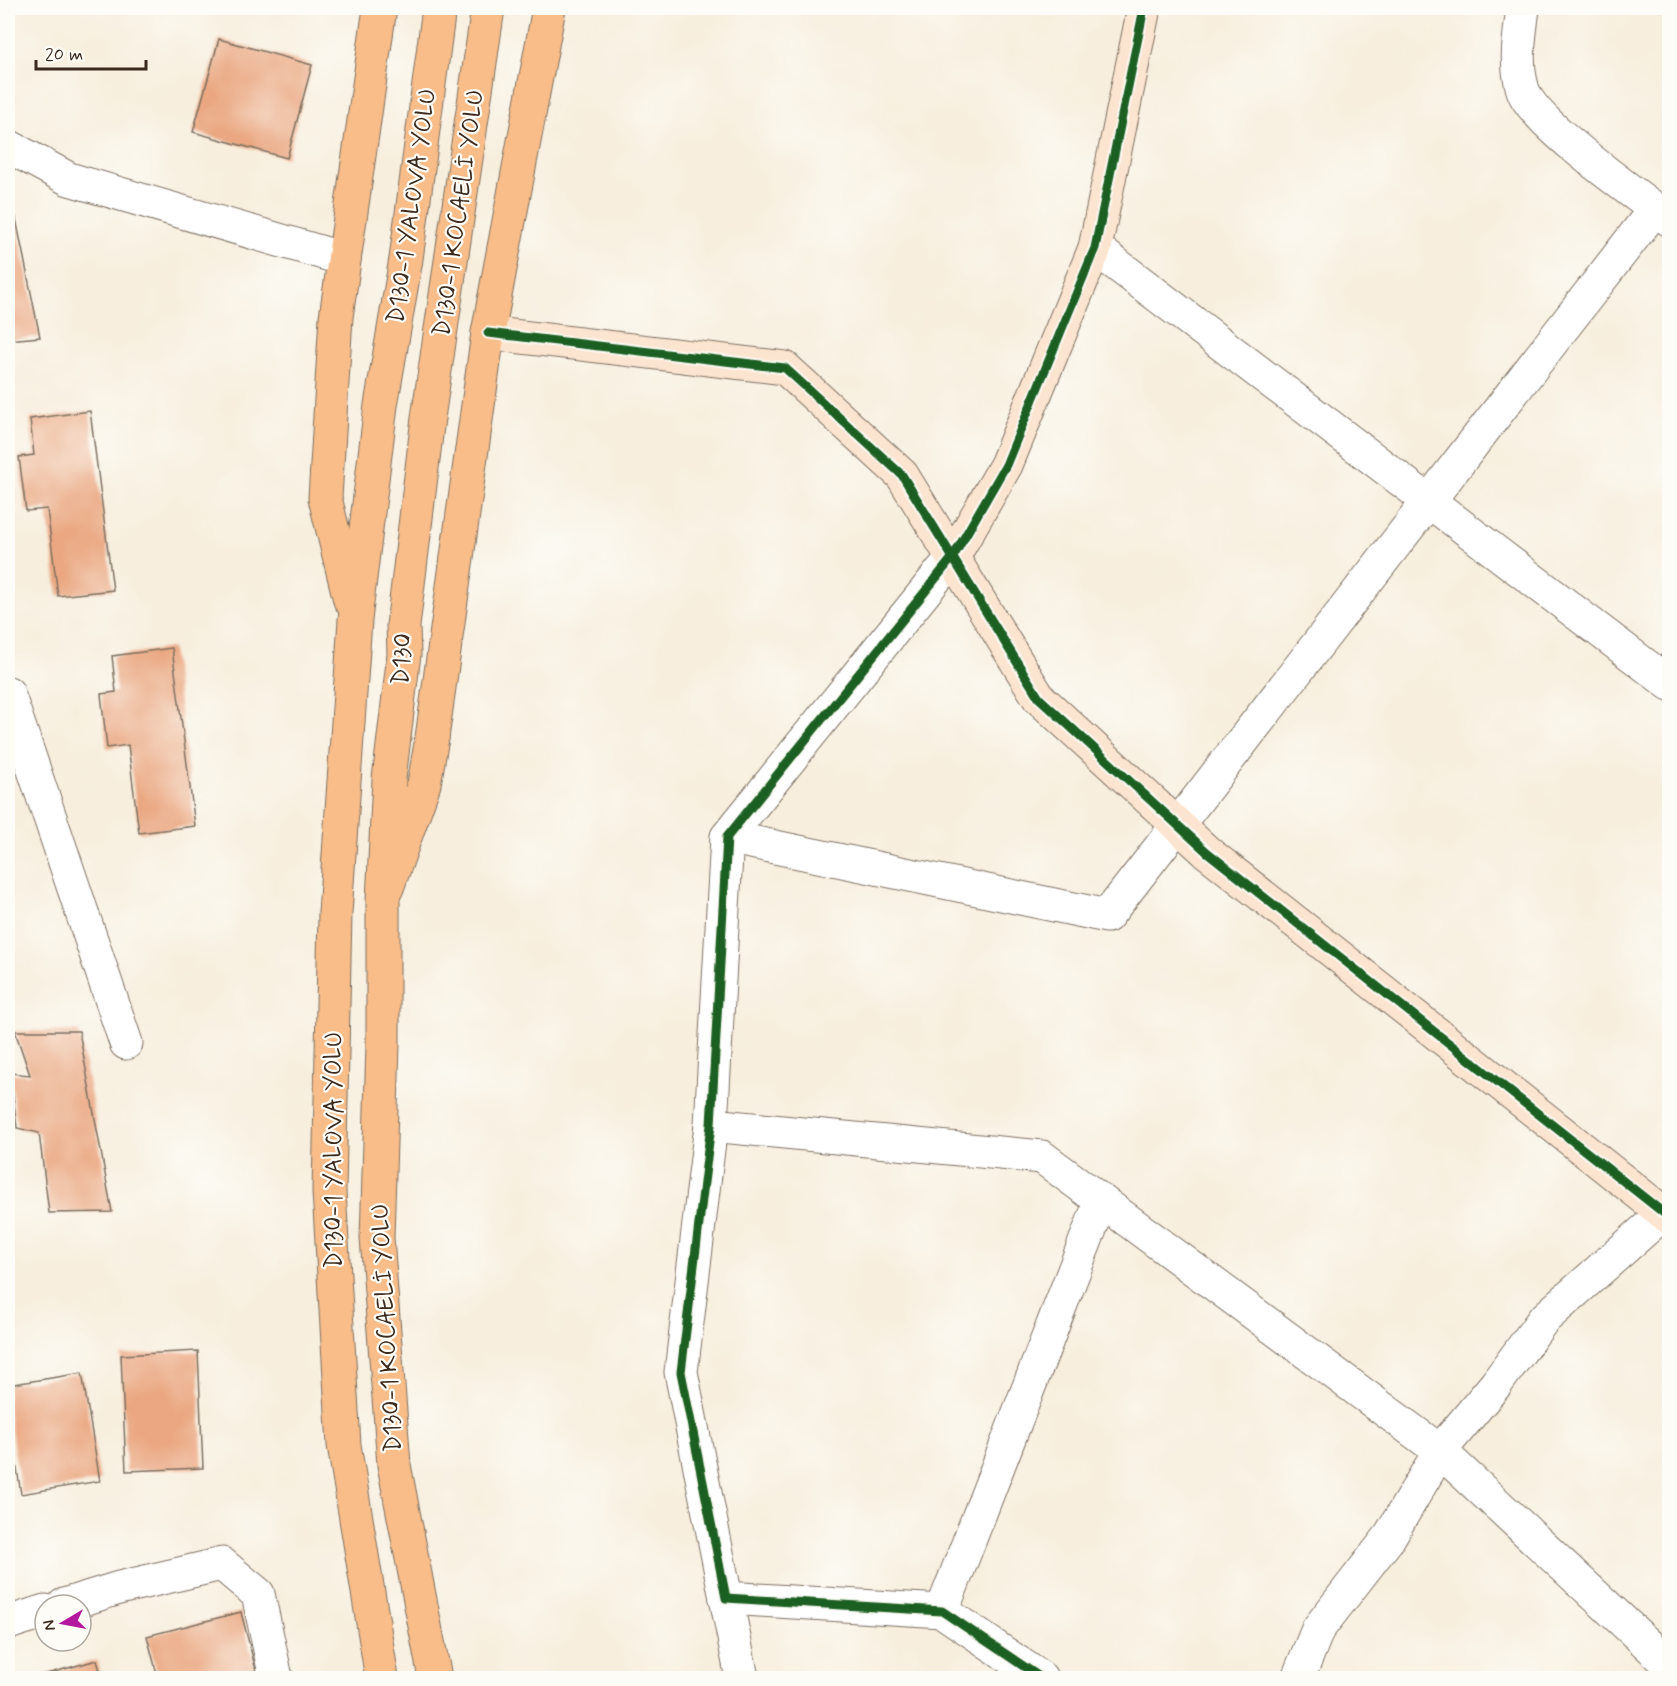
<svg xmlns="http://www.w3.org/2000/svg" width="1677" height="1686" viewBox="0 0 1677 1686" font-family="Mynerve,sans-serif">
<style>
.building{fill:#eaa781}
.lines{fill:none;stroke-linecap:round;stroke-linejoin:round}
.street-casing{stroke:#7d6f61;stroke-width:35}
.secondary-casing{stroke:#7d6f61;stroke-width:35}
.primary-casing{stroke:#7d6f61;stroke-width:35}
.highway-casing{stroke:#7d6f61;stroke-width:35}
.street{stroke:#fff;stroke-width:33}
.secondary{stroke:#fce5d0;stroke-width:33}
.primary{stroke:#f8bd89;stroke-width:33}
.highway{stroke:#f8bd89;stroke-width:33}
.cycleway-casing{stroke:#fdfcf7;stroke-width:13}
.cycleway{stroke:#1b5e20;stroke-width:9}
.labels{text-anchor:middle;stroke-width:4.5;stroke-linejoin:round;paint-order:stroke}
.street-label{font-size:24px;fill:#3b2a1e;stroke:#fdfcf7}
</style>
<rect width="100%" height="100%" fill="#fdfcf7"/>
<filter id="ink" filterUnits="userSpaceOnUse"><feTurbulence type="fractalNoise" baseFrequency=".0167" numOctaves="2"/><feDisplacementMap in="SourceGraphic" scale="12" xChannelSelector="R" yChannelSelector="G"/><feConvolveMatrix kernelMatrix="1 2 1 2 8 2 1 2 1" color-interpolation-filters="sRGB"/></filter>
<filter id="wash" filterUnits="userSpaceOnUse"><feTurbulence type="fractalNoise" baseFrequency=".008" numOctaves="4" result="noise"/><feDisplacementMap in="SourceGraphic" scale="24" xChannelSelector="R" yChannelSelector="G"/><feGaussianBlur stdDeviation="1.35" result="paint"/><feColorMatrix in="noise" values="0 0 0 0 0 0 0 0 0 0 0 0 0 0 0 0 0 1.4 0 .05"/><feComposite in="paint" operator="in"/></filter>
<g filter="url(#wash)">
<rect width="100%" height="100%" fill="#f7eedd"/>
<g id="blocks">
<g class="building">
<path d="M219,39L312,65L287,158L193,132Z"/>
<path d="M8,204H13L40,337L8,340Z"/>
<path d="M90,411L113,590L58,596L47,509L26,511L19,457L34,455L30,419Z"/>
<path d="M172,648L195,826L139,833L128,745L107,748L101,694L116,692L112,656Z"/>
<path d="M15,1031H79L112,1212L49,1213L39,1133L17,1128L10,1073L30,1075Z"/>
<path d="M198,1351L203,1468L126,1471L121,1355Z"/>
<path d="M82,1373L100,1481L21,1494L8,1412V1385Z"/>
<path d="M241,1612L258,1678H158L147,1636Z"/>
<path d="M97,1660L102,1678H32Z"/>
</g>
</g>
</g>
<g filter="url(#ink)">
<use href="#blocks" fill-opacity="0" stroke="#7d6f61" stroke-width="1.5"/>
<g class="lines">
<defs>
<g id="street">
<path d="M1523,8C1520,35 1514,62 1523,90C1533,123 1638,196 1670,220"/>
<path d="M8,146L69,179L344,259"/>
<path d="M1095,248L1670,684"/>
<path d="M953,557L727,837L711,1125L681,1372L726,1598L942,1611L1041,1678"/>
<path d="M8,693L126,1043"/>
<path d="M727,837L1107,916L1655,209"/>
<path d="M711,1125L1042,1157L1440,1451L1670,1665"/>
<path d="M726,1598L742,1678"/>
<path d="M64,1605L119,1588L222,1564L258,1594L276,1678"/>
<path d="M942,1611L1101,1201"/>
<path d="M8,1623L45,1611"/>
<path d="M1298,1678L1318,1629L1388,1539L1440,1451L1496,1384L1543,1320L1664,1213"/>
</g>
<g id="secondary">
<path d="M488,333L785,368L902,475L1039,698L1207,852L1670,1218"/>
<path d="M953,557L1006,465L1095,248L1144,8"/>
</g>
<path id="primary" d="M387,888L424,784L432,738"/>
<g id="highway">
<path d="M350,600L325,498L336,317L380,8"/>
<path d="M432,738L488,333L549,8"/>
<path d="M382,1678L344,1445L329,1191L335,913L355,620L381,405L406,259L439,8"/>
<path d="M435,1678L394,1465L377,1238L383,1044V901L389,779L404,654L403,626L428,418L488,8"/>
</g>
</defs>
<use href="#street" class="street-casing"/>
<use href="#secondary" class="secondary-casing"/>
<use href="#primary" class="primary-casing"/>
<use href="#highway" class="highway-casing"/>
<use href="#street" class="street"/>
<use href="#secondary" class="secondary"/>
<use href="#primary" class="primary"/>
<use href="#highway" class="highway"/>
<defs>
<g id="cycleway">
<path d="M488,333L785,368L902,475L1039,698L1207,852L1670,1218"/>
<path d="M1041,1678L942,1611L726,1598L681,1372L711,1125L727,837L953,557L1006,465L1095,248L1144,8"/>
</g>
</defs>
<use href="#cycleway" class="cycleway-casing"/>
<use href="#cycleway" class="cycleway"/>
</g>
</g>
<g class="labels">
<g class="street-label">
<text transform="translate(411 206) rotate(-82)" y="8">D130-1 YALOVA YOLU</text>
<text transform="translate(458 213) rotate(-82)" y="8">D130-1 KOCAELİ YOLU</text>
<text transform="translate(401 659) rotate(-87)" y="8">D130</text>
<text transform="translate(333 1150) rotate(-90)" y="8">D130-1 YALOVA YOLU</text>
<text transform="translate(386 1328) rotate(-93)" y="8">D130-1 KOCAELİ YOLU</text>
</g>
</g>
<rect width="1677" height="1686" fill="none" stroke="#fdfcf7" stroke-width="30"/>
<g transform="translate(63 1623) rotate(260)"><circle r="28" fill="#fdfcf7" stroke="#afa8a0" stroke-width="1.5"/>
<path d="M0-4.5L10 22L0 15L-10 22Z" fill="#b5179e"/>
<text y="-9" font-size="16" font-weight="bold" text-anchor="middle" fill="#3b2a1e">N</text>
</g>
<path d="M36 60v9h110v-9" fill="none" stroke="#3b2a1e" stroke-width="3"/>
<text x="45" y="60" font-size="18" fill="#3b2a1e" stroke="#fdfcf7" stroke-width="4.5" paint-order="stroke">20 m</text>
</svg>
